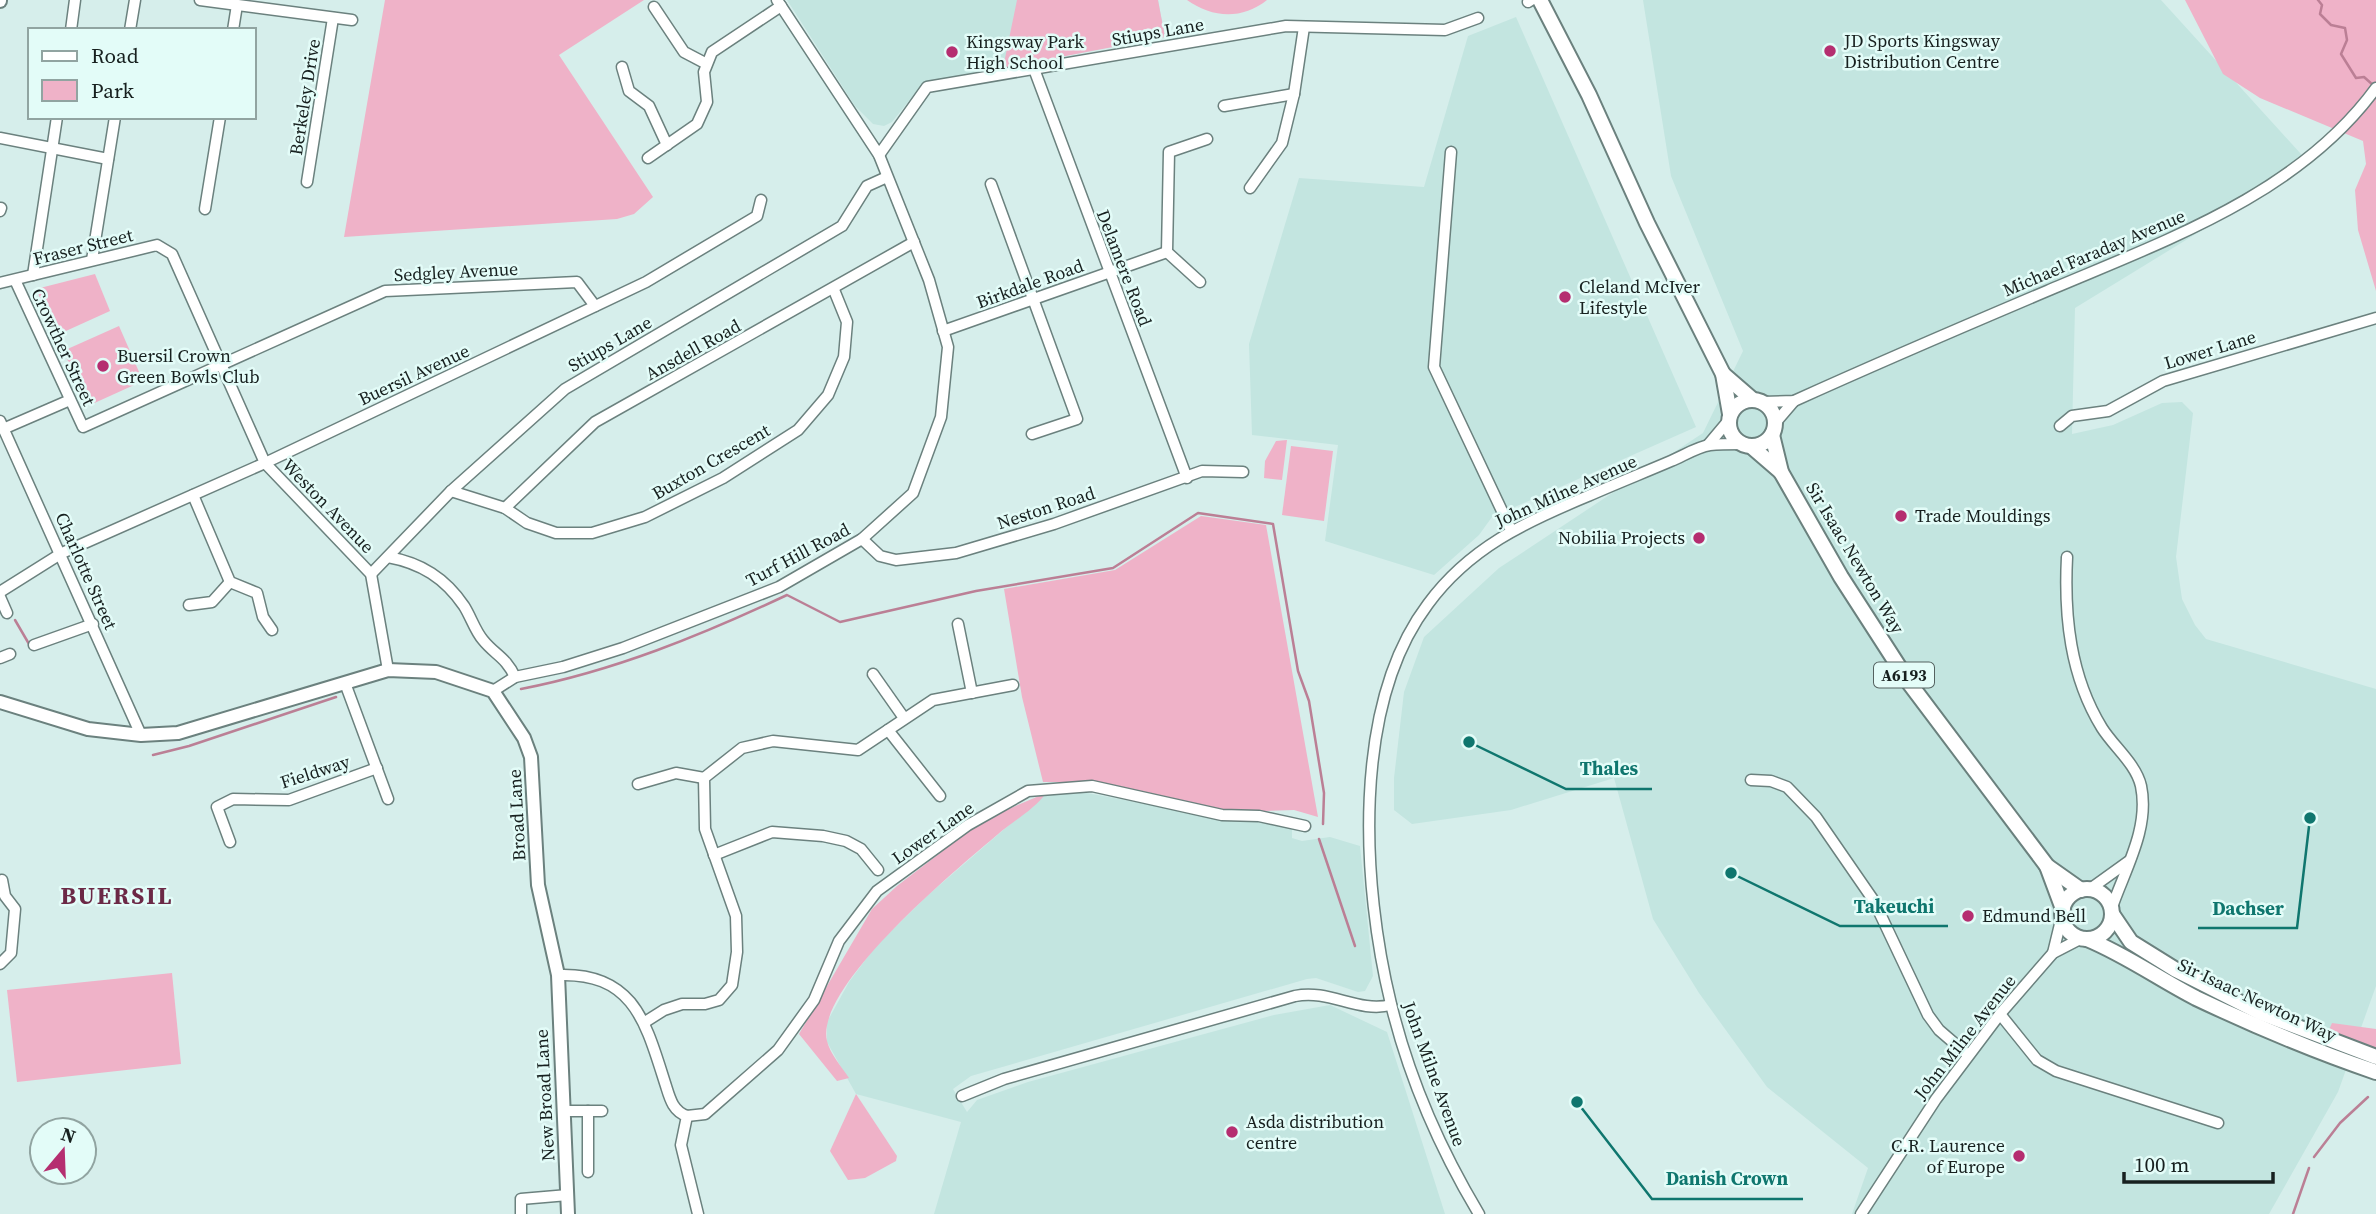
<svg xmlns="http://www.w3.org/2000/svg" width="2376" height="1214" viewBox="0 0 2376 1214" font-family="'Source Serif 4',serif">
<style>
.built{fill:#c3e5e0}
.green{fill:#efb2c8}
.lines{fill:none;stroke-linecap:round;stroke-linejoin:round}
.stream{stroke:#bb7f95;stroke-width:2.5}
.minor-casing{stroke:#6b817e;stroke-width:13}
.major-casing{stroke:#6b817e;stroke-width:16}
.highway-casing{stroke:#6b817e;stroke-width:18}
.minor{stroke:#fff;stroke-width:10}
.major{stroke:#fff;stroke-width:12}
.highway{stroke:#fff;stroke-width:14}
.poi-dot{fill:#b52e70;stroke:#e3fcf8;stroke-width:2.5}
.labels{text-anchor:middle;stroke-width:5;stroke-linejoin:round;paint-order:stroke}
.shield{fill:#e3fcf8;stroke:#546260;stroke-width:2}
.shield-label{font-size:16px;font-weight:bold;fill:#17201f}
.street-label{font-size:18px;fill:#17201f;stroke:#e3fcf8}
.poi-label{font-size:18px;fill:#17201f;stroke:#e3fcf8;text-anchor:start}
.district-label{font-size:24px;font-weight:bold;letter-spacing:2px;fill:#6b2946;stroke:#e3fcf8}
.leader{fill:none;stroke:#0f766e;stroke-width:2.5}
.callout-dot{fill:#0f766e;stroke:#e3fcf8;stroke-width:2.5}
.callout-label{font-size:19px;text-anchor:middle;font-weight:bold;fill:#0f766e;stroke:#e3fcf8;stroke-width:5;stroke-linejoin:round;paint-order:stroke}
</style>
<rect width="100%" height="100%" fill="#d6eeeb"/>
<g class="built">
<path d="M787,0H1158L1165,37L924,82L892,122L884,126L873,124L855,106Z"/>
<path d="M1643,0H2161L2310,164L2075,308L2072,434L2113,425L2162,403L2182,402L2193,413L2176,557L2182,599L2195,625L2206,639L2376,689V986L2338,1092L2269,1214H1852L1868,1168L1767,1087L1699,993L1653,919L1614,778L1511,810L1412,824L1394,810V778L1404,692L1424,637L1499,568L1703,433L1743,351L1671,176Z"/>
<path d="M1516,17L1696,427L1492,517L1479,535L1434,575L1325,541L1338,445L1252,435L1249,344L1299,178L1424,187L1468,36Z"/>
<path d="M1046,793H1087L1216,817L1292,826V838L1302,841L1330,837L1360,846L1373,976L1365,991L1358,992L1316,978L1307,979L971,1076L953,1089L967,1112L977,1100L1028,1082L1274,1015L1330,1005L1387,1032L1445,1214H934L961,1122L856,1094L827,1042V1022L849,982L875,947L927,896Z"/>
</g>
<g class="green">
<path d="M385,0H644L559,55L653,197L634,214L617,219L344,237Z"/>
<path d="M1017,0H1158L1165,37L1003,68Z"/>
<path d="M1187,0H1267C1242,20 1212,18 1187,0Z"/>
<path d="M2185,0H2376V291L2358,230L2355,190L2366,164L2363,141L2260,98L2223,74Z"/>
<path d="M95,274L110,311L57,335L36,289Z"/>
<path d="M119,326L143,381L90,405L63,351Z"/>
<path d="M1287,440L1282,480L1264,478L1265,461L1276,441Z"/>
<path d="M1291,446L1333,451L1324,521L1282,515Z"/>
<path d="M1201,516L1266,525L1318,817L1294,810L1229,812L1094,782H1043L1022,697L1004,589L1115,570Z"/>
<path d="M1046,793C1034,810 1013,821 997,835C958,868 814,987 827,1041C830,1054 842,1067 849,1078L837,1081L799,1034L872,909L897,886L983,820Z"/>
<path d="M172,973L181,1064L17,1082L7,990Z"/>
<path d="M2332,1023L2376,1029V1049L2328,1032Z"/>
<path d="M856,1094L897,1156L896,1161L865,1178L848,1180L830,1151Z"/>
</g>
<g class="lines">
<g class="stream">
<path d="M2318,0L2322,5L2320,14L2331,25L2345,28L2347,40L2341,54L2356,78L2364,77L2373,85"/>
<path d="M15,620L29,644"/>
<path d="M521,689C614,671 702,635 787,595L840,622L976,591L1113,568L1198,513L1273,524L1298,671L1309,701L1324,793L1323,824"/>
<path d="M153,755L189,746L336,697"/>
<path d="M1319,839L1355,946"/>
<path d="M2314,1157L2340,1123L2368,1097"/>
<path d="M2293,1214L2309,1168"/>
</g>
<defs>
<g id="minor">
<path d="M200,0L352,20"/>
<path d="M1528,2L1531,0"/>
<path d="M654,7L684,52L705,63"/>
<path d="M71,30L75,0"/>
<path d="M130,30L135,0"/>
<path d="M233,30L237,5"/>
<path d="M622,67L629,91L649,106L667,145"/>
<path d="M1034,69L1187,478"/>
<path d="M1224,106L1294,94"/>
<path d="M0,138L108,159"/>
<path d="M1451,152L1434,367L1511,530"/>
<path d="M879,155L927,87L1286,26L1445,30L1478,18"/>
<path d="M648,158L697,124L707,102L704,72L712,52L781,6"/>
<path d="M307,182L333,18"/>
<path d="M991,184L1077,419L1032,434"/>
<path d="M1250,188L1282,143L1294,94L1304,27"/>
<path d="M205,209L220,117"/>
<path d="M0,211L1,208"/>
<path d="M92,260L115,117"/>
<path d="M33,275L57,117"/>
<path d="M15,280L83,427L385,291L577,282L595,306"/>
<path d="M1200,282L1167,252L1169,152L1207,139"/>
<path d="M0,283L157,245L172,254L265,463L371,574L388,670"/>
<path d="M943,331L1167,252"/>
<path d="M1763,402L1794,401C1878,363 1962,327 2047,291C2164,241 2298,195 2376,88"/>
<path d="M0,421L141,735"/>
<path d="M1776,422L1794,401"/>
<path d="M2060,426L2072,416L2108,411L2163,381L2376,318"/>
<path d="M3,429L70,400"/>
<path d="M1708,445L1729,420"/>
<path d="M451,491L505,508L527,523L556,533H592L645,517L723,478L798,430L828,395L844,357L847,322L834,290"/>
<path d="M193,495L230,582L257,593L263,617L272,630"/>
<path d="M505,508L595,422L914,242"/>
<path d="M862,539L880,556L896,560L956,553L1054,524L1202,471L1243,472"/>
<path d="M388,557C421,563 445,578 464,606C471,617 475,631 483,640C495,655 506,657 515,677"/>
<path d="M2067,557C2064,616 2070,676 2102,728C2114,747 2136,764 2141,786C2150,829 2124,871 2111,910"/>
<path d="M371,574L451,491L565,389L842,226L867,186L887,177"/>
<path d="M0,592L62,553L265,463L646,282L757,216L761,200"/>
<path d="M0,597L7,613"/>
<path d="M189,605L212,602L230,582"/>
<path d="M958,624L972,693"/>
<path d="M34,645L93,624"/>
<path d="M0,658L10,654"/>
<path d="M873,674L904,718"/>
<path d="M345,683L388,799"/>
<path d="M493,691L515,677L563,667L623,648L779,587L862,539L913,493L941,417L948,347L929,280L879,155L777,0"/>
<path d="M888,730L940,796"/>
<path d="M1751,780L1771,781L1787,787L1816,817L1874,901L1928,1015L1939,1030L1968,1055"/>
<path d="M638,784L676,773L704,778"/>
<path d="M230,842L217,807L233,799L289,800L377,768"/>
<path d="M714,855L772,832L823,836L846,841L861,849L878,870"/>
<path d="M2090,889L2129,861"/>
<path d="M2053,953L2062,916"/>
<path d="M0,964L11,953L15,909L5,896L2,880"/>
<path d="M558,975C635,972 646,1024 666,1086C670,1099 673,1111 687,1116L681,1145L698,1214"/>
<path d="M2000,1014L2037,1060L2056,1071L2218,1123"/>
<path d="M645,1022L664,1010L682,1004H705L719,1000L732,985L737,952L736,916L705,829L704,778L742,748L773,741L858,750L933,700L1013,685"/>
<path d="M962,1096L1004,1079L1295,996C1330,989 1357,1013 1391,1005"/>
<path d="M563,1111H602"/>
<path d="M588,1111V1172"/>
<path d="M687,1116L705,1114L778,1050L814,1000L839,941L877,891L968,825L1028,791L1092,786L1222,815L1259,816L1305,826"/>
<path d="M521,1214V1199L568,1195"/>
<path d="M1479,1214C1440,1149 1409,1078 1391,1004C1362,886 1351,706 1428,604C1469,548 1525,522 1588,496C1615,484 1643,473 1671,461C1683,456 1697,447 1710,445C1720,444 1731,444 1742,444"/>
<path d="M1861,1214L1936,1099L2000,1014L2053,953L2082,938"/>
</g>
<g id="major">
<path d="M0,1V0"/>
<path d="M0,702L88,729L141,735L178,733L388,670L436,672L493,691L524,738L531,757L538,885L558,975L568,1214"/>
</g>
<g id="highway">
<path d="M1540,0L1589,95L1647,223L1723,374L1730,414"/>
<path d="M1723,374L1753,400"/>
<circle cx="1752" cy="423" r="23"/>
<path d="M1772,435L1781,472L1841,577L1910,684L2047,866L2081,890"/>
<path d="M1752,447L1781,472"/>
<path d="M2047,866L2063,909"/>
<circle cx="2087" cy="914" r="25"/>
<path d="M2112,914L2131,942L2176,970L2261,1013L2376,1057"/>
<path d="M2087,939C2126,955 2159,979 2196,998C2255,1026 2314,1051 2376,1072"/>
</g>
</defs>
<use href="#minor" class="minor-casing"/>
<use href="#major" class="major-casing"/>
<use href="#highway" class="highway-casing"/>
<use href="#minor" class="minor"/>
<use href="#major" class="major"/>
<use href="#highway" class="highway"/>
</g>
<g class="poi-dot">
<circle cx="1830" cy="51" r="7"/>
<circle cx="952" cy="52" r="7"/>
<circle cx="1565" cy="297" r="7"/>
<circle cx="103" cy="366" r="7"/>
<circle cx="1901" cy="516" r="7"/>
<circle cx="1699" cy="538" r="7"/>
<circle cx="1968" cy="916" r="7"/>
<circle cx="1232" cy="1132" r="7"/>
<circle cx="2019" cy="1156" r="7"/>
</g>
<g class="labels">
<rect class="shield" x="1874" y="662.5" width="60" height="25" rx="5"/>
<g class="shield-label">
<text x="1904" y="681">A6193</text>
</g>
<g class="street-label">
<text transform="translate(1158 32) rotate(-10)" y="6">Stiups Lane</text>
<text transform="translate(305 97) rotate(-81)" y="6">Berkeley Drive</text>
<text transform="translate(83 247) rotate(-14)" y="6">Fraser Street</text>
<text transform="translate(2094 253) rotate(-23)" y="6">Michael Faraday Avenue</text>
<text transform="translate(1124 268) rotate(69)" y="6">Delamere Road</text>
<text transform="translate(456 272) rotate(-3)" y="6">Sedgley Avenue</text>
<text transform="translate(1030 284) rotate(-20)" y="6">Birkdale Road</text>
<text transform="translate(610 344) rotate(-30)" y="6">Stiups Lane</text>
<text transform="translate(63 347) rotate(65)" y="6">Crowther Street</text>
<text transform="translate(693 350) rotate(-29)" y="6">Ansdell Road</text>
<text transform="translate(2210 350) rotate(-17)" y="6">Lower Lane</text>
<text transform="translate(414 375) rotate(-25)" y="6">Buersil Avenue</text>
<text transform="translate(711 462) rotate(-30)" y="6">Buxton Crescent</text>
<text transform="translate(1566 491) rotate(-24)" y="6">John Milne Avenue</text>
<text transform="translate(328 506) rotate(46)" y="6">Weston Avenue</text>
<text transform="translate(1046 508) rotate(-18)" y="6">Neston Road</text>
<text transform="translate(798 555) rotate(-28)" y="6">Turf Hill Road</text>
<text transform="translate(1855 558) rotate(59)" y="6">Sir Isaac Newton Way</text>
<text transform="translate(86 571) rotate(66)" y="6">Charlotte Street</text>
<text transform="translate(315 772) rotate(-18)" y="6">Fieldway</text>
<text transform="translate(517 815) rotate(-93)" y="6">Broad Lane</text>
<text transform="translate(933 833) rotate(-35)" y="6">Lower Lane</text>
<text transform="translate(2257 1000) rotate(25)" y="6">Sir Isaac Newton Way</text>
<text transform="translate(1965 1037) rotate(-52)" y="6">John Milne Avenue</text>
<text transform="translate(1434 1074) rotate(70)" y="6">John Milne Avenue</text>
<text transform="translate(545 1095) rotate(-93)" y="6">New Broad Lane</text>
</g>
<g class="poi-label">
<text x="1844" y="47">JD Sports Kingsway<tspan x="1844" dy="21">Distribution Centre</tspan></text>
<text x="966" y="48">Kingsway Park<tspan x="966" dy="21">High School</tspan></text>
<text x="1579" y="293">Cleland McIver<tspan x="1579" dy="21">Lifestyle</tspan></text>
<text x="117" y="362">Buersil Crown<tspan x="117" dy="21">Green Bowls Club</tspan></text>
<text x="1915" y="522">Trade Mouldings</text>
<text x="1685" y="544" text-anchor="end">Nobilia Projects</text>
<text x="1982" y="922">Edmund Bell</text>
<text x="1246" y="1128">Asda distribution<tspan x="1246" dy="21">centre</tspan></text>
<text x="2005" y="1152" text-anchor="end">C.R. Laurence<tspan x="2005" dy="21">of Europe</tspan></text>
</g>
<g class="district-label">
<text x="117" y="904">BUERSIL</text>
</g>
</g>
<path class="leader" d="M1469 742L1566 789H1652M1731 873L1840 926H1948M2310 818L2297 928H2198M1577 1102L1652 1199H1803"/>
<g class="callout-dot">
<circle cx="1469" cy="742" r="7"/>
<circle cx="1731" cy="873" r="7"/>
<circle cx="2310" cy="818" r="7"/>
<circle cx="1577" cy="1102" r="7"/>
</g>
<g class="callout-label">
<text x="1609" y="775">Thales</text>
<text x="1894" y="913">Takeuchi</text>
<text x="2248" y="915">Dachser</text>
<text x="1727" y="1185">Danish Crown</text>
</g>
<rect x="28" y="28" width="228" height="91" fill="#e3fcf8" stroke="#91a4a1" stroke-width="2"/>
<rect x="42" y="51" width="35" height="10" fill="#ffffff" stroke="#91a4a1" stroke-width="2"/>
<text x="91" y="63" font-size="21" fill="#17201f">Road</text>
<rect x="42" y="80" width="35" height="21" fill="#efb2c8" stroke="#91a4a1" stroke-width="2"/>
<text x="91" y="98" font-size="21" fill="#17201f">Park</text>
<g transform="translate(63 1151) rotate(19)"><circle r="33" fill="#e3fcf8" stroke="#91a4a1" stroke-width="2"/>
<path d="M0-5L12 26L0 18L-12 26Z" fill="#b52e70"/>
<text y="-10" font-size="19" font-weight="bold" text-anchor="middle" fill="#17201f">N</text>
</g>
<path d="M2124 1172v10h149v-10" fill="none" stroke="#17201f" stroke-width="3.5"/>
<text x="2134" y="1172" font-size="21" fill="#17201f" stroke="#e3fcf8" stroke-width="5" paint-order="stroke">100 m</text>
</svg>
